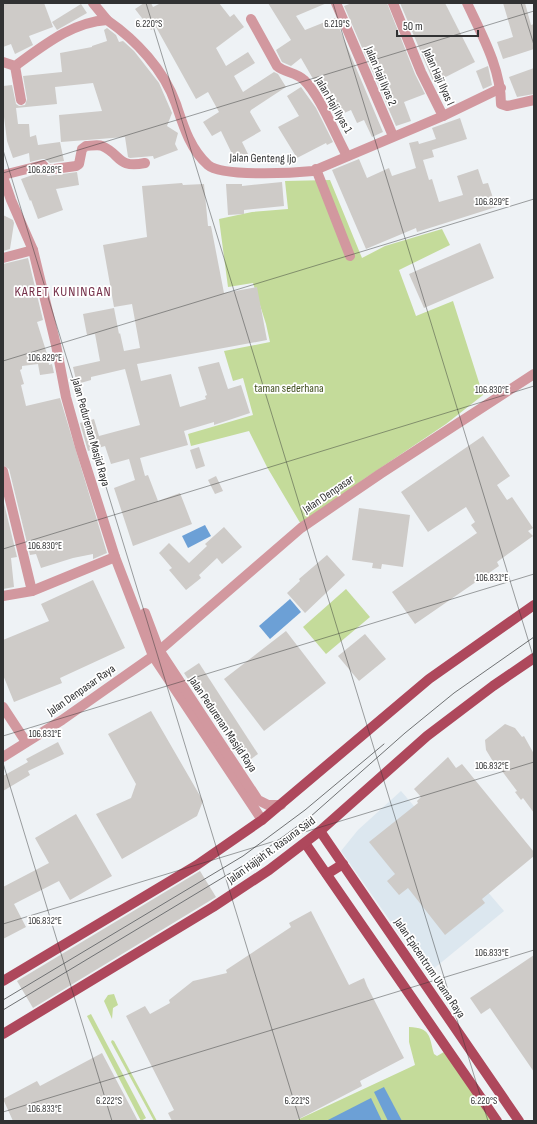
<svg xmlns="http://www.w3.org/2000/svg" width="537" height="1124" viewBox="0 0 537 1124" font-family="'Sofia Sans Condensed',sans-serif">
<style>
.built{fill:#dce7ef}
.green{fill:#c4db9a}
.water{fill:#6ca0d6}
.building{fill:#cecbc8}
.lines{fill:none;stroke-linecap:round;stroke-linejoin:round}
.minor{stroke:#d2989f;stroke-width:10}
.major{stroke:#ae485c;stroke-width:10}
.tram{stroke:#707274;stroke-width:1}
.ticks{fill:none;stroke:#313233;stroke-width:1;stroke-opacity:0.45}
.labels{text-anchor:middle;stroke-width:3.5;stroke-linejoin:round;paint-order:stroke}
.street-label{font-size:12px;fill:#313233;stroke:#fff}
.park-label{font-size:12px;fill:#3f4e1c;stroke:#fff}
.quarter-label{font-size:14px;letter-spacing:1px;fill:#753049;stroke:#fff}
.ticks-label{font-size:10px;text-anchor:middle;fill:#313233;stroke:#fff;stroke-width:3.5;stroke-linejoin:round;paint-order:stroke}
</style>
<rect width="100%" height="100%" fill="#eef2f5"/>
<path class="built" d="M401,791L504,911L432,970L398,932L341,851L358,830Z"/>
<g class="green">
<path d="M330,180L362,258L385,246L442,229L450,245L399,270L416,316L453,301L483,395L446,424L364,479L302,526L267,467L249,431L191,446L188,434L253,415L243,378L233,381L224,351L270,342L266,324L253,283L228,287L219,219L252,212L288,209L285,181Z"/>
<path d="M346,589L370,617L326,654L303,627Z"/>
<path d="M114,994L118,1005L113,1008L112,1019L104,1001L108,995Z"/>
<path d="M91,1014L146,1118L141,1121L87,1016Z"/>
<path d="M409,1027C431,1028 429,1036 434,1054L437,1056L444,1052L492,1121H295L415,1065L409,1042Z"/>
<path d="M112,1040L114,1041L157,1121H154L111,1042Z"/>
</g>
<g class="water">
<path d="M205,525L211,536L188,548L182,536Z"/>
<path d="M290,599L301,612L270,639L259,626Z"/>
<path d="M384,1087L402,1121H388L374,1092Z"/>
<path d="M371,1098L382,1121H326Z"/>
</g>
<g class="building">
<path d="M3,3H44L53,27L29,36L33,45L15,54L11,44L3,47Z"/>
<path d="M144,3H151L153,7L161,3H219L230,17L234,14L244,27L216,48L226,66L248,52L255,63L234,76L243,92L274,72L278,74L286,87L251,110L250,112L261,131L242,142L248,154L235,160L221,131L212,136L203,122L219,112L208,92L196,99L156,27L151,30L135,9Z"/>
<path d="M268,3H327L296,16L305,30L335,18L383,132L372,137L364,120L357,123L351,110L335,117L301,58L291,66L282,62L276,50L291,40Z"/>
<path d="M352,3H387L415,74L425,94L404,102L411,121L396,126L344,6Z"/>
<path d="M400,3H445L475,62L434,83Z"/>
<path d="M503,3H525L531,25L534,24V49L503,59L497,42L513,37Z"/>
<path d="M81,4L87,13L57,30L52,22Z"/>
<path d="M107,28L116,35L119,42L123,41L134,51L159,83L172,113L167,126L178,133L175,144L178,150L154,159L153,156L130,158L128,157L125,137L61,142L59,115L102,111L93,83L55,87L57,104L16,108L18,124H29L30,137L36,135L38,145L60,142L64,161L50,163L45,159H42L30,162L29,153L13,158L7,141L3,109V86L12,85L16,104L19,106L25,105L27,99L23,76L62,72L60,53L92,47V46L107,41L104,30Z"/>
<path d="M488,66L492,85L483,89L476,71Z"/>
<path d="M534,68V94L517,97L509,77Z"/>
<path d="M301,87L316,108L333,142L327,145L326,143L297,158L278,127L299,116L287,96Z"/>
<path d="M460,118L467,139L432,150L434,157L423,160L429,180L432,179L439,202L463,195L457,176L478,169L483,184L488,183L496,207L417,232L416,228L366,249L332,170L359,159L367,178L389,168L392,176L416,168L409,143L418,141L419,144L436,139L432,128Z"/>
<path d="M41,172L48,176L77,172L79,185L56,189L63,210L38,219L31,200L30,201L21,179Z"/>
<path d="M282,182L284,206L244,210V214L228,215L226,184H242V186Z"/>
<path d="M182,183L183,185L204,184L208,226H211L224,293L257,287L267,340L137,364L141,381L171,374L180,407L206,399L205,396L207,395L198,367L219,362L228,389L241,385L250,413L214,425V422L184,431L188,445L140,458L145,476L148,475L158,501L180,493L192,524L133,546L114,488L135,480L129,459L111,464L105,446L88,451L80,423L94,419L99,436L140,425L125,369L91,377V380L77,384L73,367L100,361L95,334L87,335L83,314L114,308L119,334L120,333L124,351L140,348L132,304L114,307L103,245L147,237L142,186Z"/>
<path d="M3,215L13,220L14,223L10,249L3,251Z"/>
<path d="M480,243L494,278L424,308L409,274Z"/>
<path d="M28,258L43,320L37,322L47,354H48L49,365L52,364L54,373L40,375L38,364L22,366V369L20,370L24,384L21,385L26,406L60,398L107,553L93,559V554L73,558L41,568L36,554L30,555L9,469L3,465V264Z"/>
<path d="M483,436L510,476L497,485L507,500L512,497L533,528L528,531L533,536L497,562L499,566L415,624L392,592L477,533L471,525L475,522L466,507L428,532L401,492Z"/>
<path d="M199,447L205,466L196,469L190,450Z"/>
<path d="M216,476L223,491L215,494L208,480Z"/>
<path d="M3,499L17,557L11,558L14,587L3,589Z"/>
<path d="M359,508L410,515L403,567L382,564L381,569L372,568L373,563L352,560Z"/>
<path d="M224,527L242,547L222,564L217,558L199,575L201,578L186,590L169,570L172,568L159,553L169,543L189,563L207,546L205,544Z"/>
<path d="M327,555L345,575L305,613L287,593L300,581L299,579Z"/>
<path d="M93,580L125,648L60,678L62,683L14,702L3,675V640L49,621L41,604Z"/>
<path d="M286,631L326,683L264,731L224,679Z"/>
<path d="M365,634L386,659L359,681L338,656Z"/>
<path d="M199,663L258,754L244,764L184,673Z"/>
<path d="M151,711L203,801L197,816L122,859L96,814L131,798L136,784L108,734Z"/>
<path d="M505,724L515,728L522,737L524,736L534,754V813L523,798L521,800L515,792L517,791L499,767L497,768L486,750L485,740Z"/>
<path d="M58,742L64,754L28,771L30,775L3,791V776L28,762L26,759Z"/>
<path d="M448,757L456,768L462,764L534,852V856L482,899L485,903L445,935L408,888L399,895L387,881L395,874L369,842L418,803L417,801L421,797L414,789Z"/>
<path d="M76,814L112,876L70,900L59,881L14,904L26,927L3,939V887L49,863L35,838Z"/>
<path d="M200,871L216,897L33,1008L17,981Z"/>
<path d="M311,911L349,985L364,978L367,986L404,1058L360,1081L362,1086L295,1121H172L168,1113L174,1110L126,1016L145,1006L150,1014L170,1003L169,1000L193,981L227,973L226,970L291,927L289,923Z"/>
<path d="M534,955V1072L490,1008L481,1014L470,998Z"/>
<path d="M102,1053L138,1121H13L3,1099L37,1081L40,1086Z"/>
</g>
<g class="lines">
<g class="minor">
<path d="M93,3L107,20"/>
<path d="M336,3L393,136"/>
<path d="M393,3L421,72L443,116"/>
<path d="M467,3C482,35 501,69 501,104L507,106L534,100"/>
<path d="M251,19L277,66C285,73 296,72 304,80C319,94 336,136 347,156"/>
<path d="M3,62L15,66C43,46 72,22 107,20C136,40 164,70 176,104C183,125 190,149 208,165C222,177 293,173 313,171L443,116L501,88"/>
<path d="M15,66L21,100"/>
<path d="M316,169L350,256"/>
<path d="M3,175L43,165L47,170L76,166L79,164L82,149L86,146C90,146 98,144 102,146C121,154 117,169 145,163"/>
<path d="M3,177L11,200L33,250L56,345L66,397L80,447L115,557L153,656L262,820"/>
<path d="M3,258L33,250"/>
<path d="M3,471L32,591"/>
<path d="M3,596L32,591L115,557"/>
<path d="M145,613L159,650L258,800L268,805H281"/>
<path d="M3,707L26,742"/>
<path d="M3,757L62,720L153,656L301,528L380,474L534,374"/>
</g>
<g class="major">
<path d="M320,831L519,1121"/>
<path d="M305,843L497,1121"/>
<path d="M327,874L343,864"/>
<path d="M3,981L197,865L262,820L429,679L534,605"/>
<path d="M3,1034L213,907L269,870L320,831L427,736L493,686L534,658"/>
</g>
<g class="tram">
<path d="M3,1000L243,856L305,810L384,744"/>
<path d="M3,1010L247,863L310,817L405,733L454,693L534,637"/>
</g>
</g>
<path class="ticks" d="M146,3L488,1121M333,3L534,659M521,3L534,45M3,150L300,1121M3,173L534,11M3,361L534,199M3,549L534,386M3,736L534,574M3,763L112,1121M3,924L534,762M3,1112L534,950"/>
<g class="labels">
<g class="street-label">
<text transform="translate(381 76) rotate(67)" y="4">Jalan Haji Ilyas 2</text>
<text transform="translate(439 77) rotate(66)" y="4">Jalan Haji Ilyas I</text>
<text transform="translate(334 105) rotate(60)" y="4">Jalan Haji Ilyas 1</text>
<text transform="translate(263 158) rotate(1)" y="4">Jalan Genteng Ijo</text>
<text transform="translate(91 432) rotate(74)" y="4">Jalan Pedurenan Masjid Raya</text>
<text transform="translate(328 494) rotate(-34)" y="4">Jalan Denpasar</text>
<text transform="translate(81 690) rotate(-35)" y="4">Jalan Denpasar Raya</text>
<text transform="translate(223 724) rotate(56)" y="4">Jalan Pedurenan Masjid Raya</text>
<text transform="translate(271 850) rotate(-36)" y="4">Jalan Hajjah R. Rasuna Said</text>
<text transform="translate(430 968) rotate(56)" y="4">Jalan Epicentrum Utama Raya</text>
</g>
<g class="park-label">
<text x="289" y="392">taman sederhana</text>
</g>
<g class="quarter-label">
<text x="63" y="296">KARET KUNINGAN</text>
</g>
</g>
<g class="ticks-label">
<text x="149" y="27">6.220°S</text>
<text x="337" y="27">6.219°S</text>
<text x="45" y="173">106.828°E</text>
<text x="492" y="205">106.829°E</text>
<text x="45" y="361">106.829°E</text>
<text x="492" y="393">106.830°E</text>
<text x="45" y="549">106.830°E</text>
<text x="492" y="581">106.831°E</text>
<text x="45" y="737">106.831°E</text>
<text x="492" y="769">106.832°E</text>
<text x="45" y="924">106.832°E</text>
<text x="492" y="956">106.833°E</text>
<text x="109" y="1104">6.222°S</text>
<text x="297" y="1104">6.221°S</text>
<text x="484" y="1104">6.220°S</text>
<text x="45" y="1112">106.833°E</text>
</g>
<rect width="537" height="1124" fill="none" stroke="#313233" stroke-width="8"/>
<path d="M397 30v6h81v-6" fill="none" stroke="#313233" stroke-width="2"/>
<text x="403" y="30" font-size="12" fill="#313233" stroke="#ffffff" stroke-width="3" paint-order="stroke">50 m</text>
</svg>
